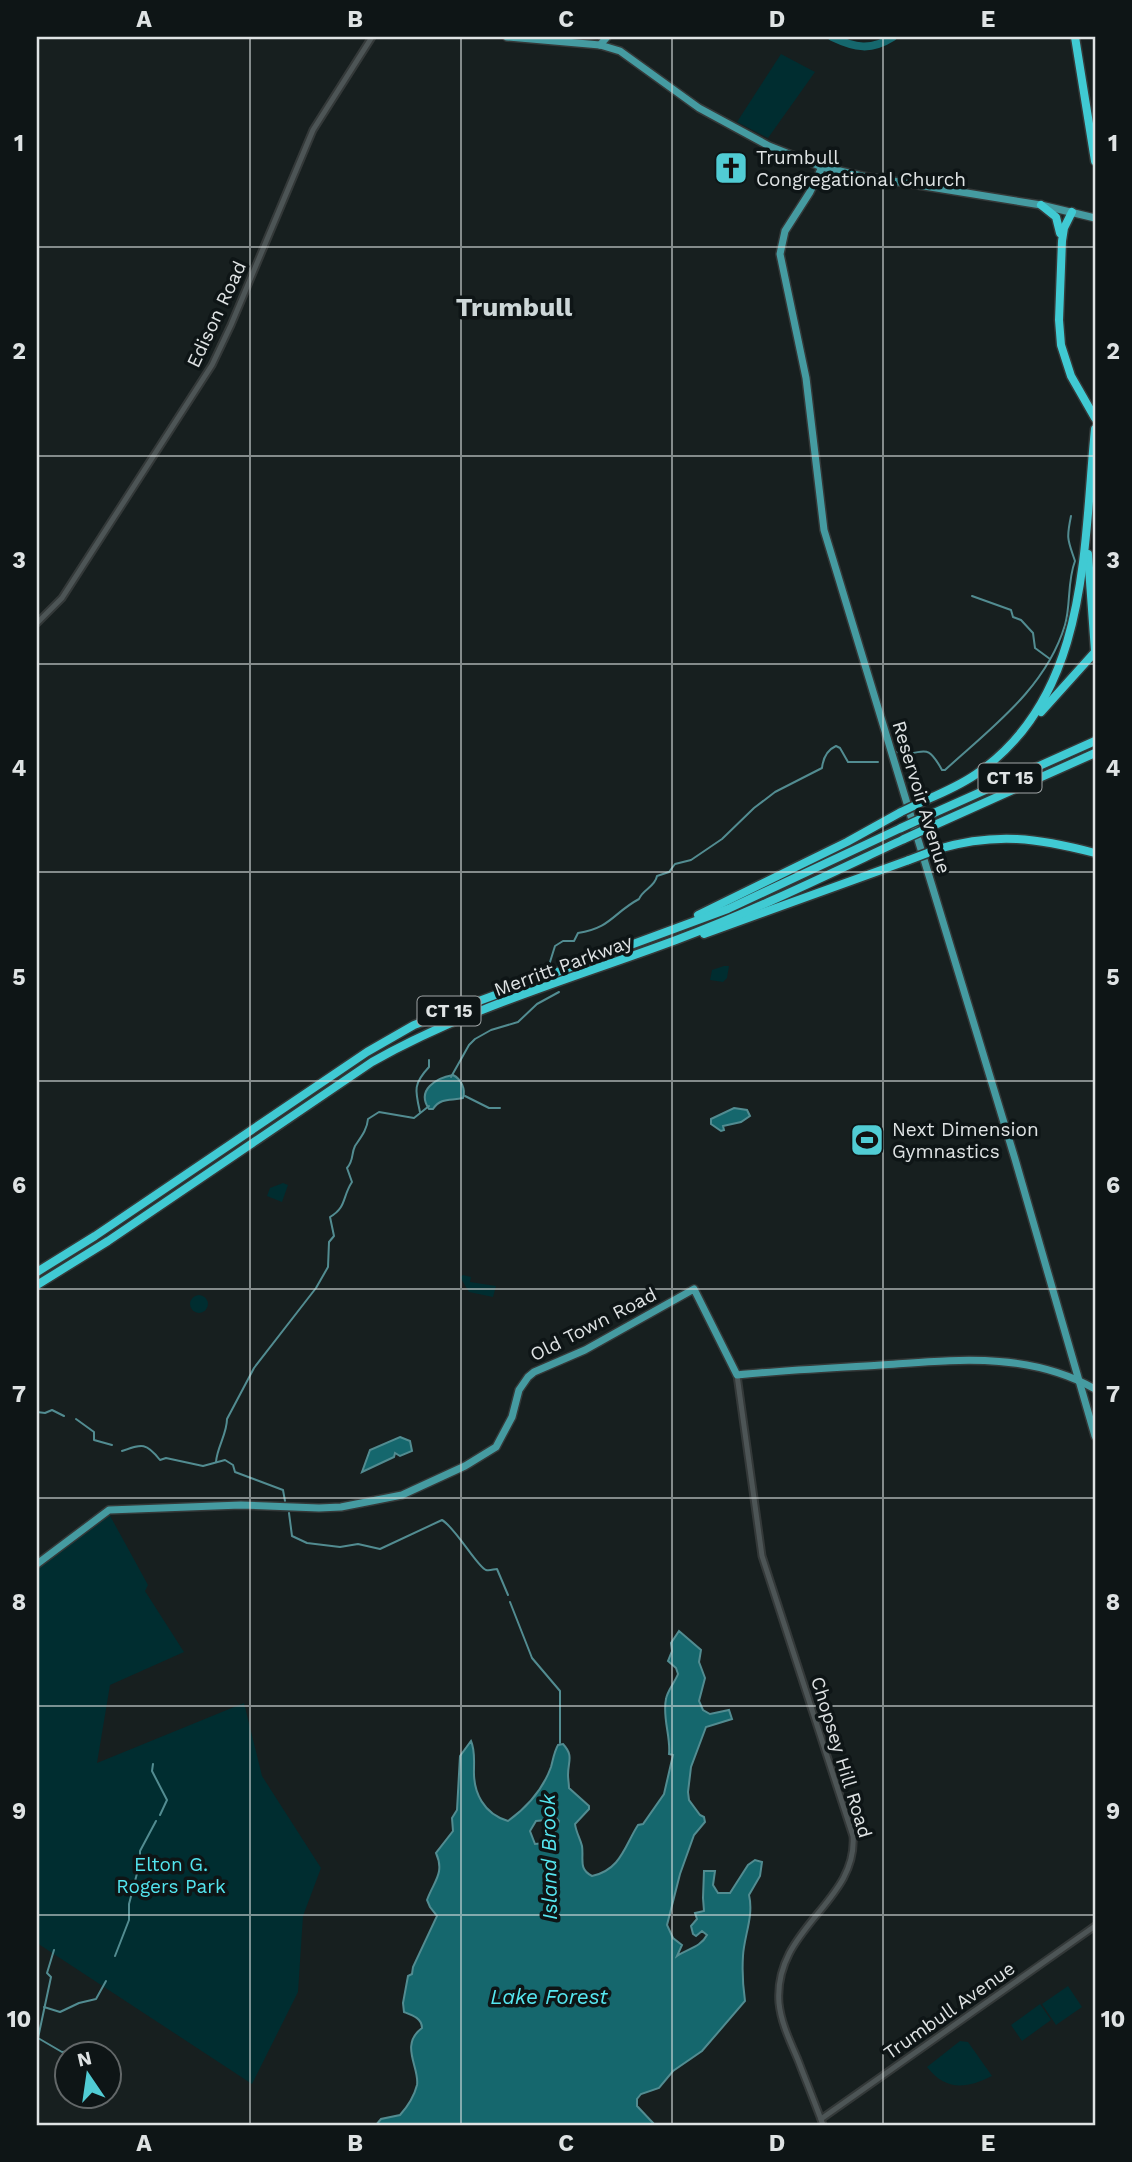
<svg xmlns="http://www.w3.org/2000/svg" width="1132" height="2162" viewBox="0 0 1132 2162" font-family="'Work Sans',sans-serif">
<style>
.green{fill:#002d30}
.water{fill:#15676d;stroke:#528c91;stroke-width:2;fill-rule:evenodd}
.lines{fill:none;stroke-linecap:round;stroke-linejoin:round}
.stream{stroke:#528c91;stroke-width:2}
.river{stroke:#15676d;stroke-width:8}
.minor-casing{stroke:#343939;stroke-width:9}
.major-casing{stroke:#343939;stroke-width:10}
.highway-casing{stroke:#343939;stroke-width:11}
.minor{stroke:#4d5556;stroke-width:5}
.major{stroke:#459ba1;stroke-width:7}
.highway{stroke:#40cad3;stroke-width:8}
.highway-bridge-casing{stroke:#343939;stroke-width:11;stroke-linecap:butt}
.highway-bridge{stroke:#40cad3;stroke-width:8}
.grid{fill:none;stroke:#dfe3e4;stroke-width:2;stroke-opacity:0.55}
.labels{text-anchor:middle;stroke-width:7;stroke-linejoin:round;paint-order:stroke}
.shield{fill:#0e1516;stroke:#a0a5a6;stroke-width:2}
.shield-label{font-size:18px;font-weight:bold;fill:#dfe3e4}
.poi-label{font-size:19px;fill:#dfe3e4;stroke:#0e1516;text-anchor:start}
.street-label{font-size:19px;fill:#dfe3e4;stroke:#0e1516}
.park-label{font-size:19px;fill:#53e5ef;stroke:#0e1516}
.water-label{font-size:21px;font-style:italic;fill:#56e7f1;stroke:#0e1516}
.district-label{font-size:26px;font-weight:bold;fill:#cdd7d8;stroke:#0e1516}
.neatline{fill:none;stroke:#dfe3e4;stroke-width:2.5}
.grid-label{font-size:23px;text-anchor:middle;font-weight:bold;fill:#dfe3e4}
</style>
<rect width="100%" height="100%" fill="#171f1f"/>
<g class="green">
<path d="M781,54L815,72L768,138L737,122Z"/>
<path d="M724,966H729L727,978L723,982L710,980L712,970Z"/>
<path d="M283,1183L288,1185L282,1202L267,1196L270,1188Z"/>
<path d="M463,1275L471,1277L470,1282L496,1286L493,1297L469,1292L460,1277Z"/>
<circle cx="199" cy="1304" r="9"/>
<path d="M108,1512L148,1585L145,1591L184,1652L110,1685L97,1763L244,1703L262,1776L321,1868L303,1916L298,1992L252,2084L37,1943V1564Z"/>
<path d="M1068,1986L1082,2007L1056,2025L1042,2004Z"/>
<path d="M1040,2004L1051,2020L1022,2041L1011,2025Z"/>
<path d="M960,2041L968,2042L992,2076C966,2089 946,2091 927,2067Z"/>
</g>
<g class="water">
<path d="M453,1075C461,1079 466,1089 463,1098C451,1101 441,1097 433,1109H429C416,1090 436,1078 453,1075Z"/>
<path d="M734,1108L747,1110L750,1116L741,1122L723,1126L724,1130L721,1131L711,1124V1119Z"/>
<path d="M400,1437L410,1441L412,1451L400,1456L395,1453L394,1457L362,1472L370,1450Z"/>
<path d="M679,1631L701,1650L699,1662L705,1678L699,1701L703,1710L710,1714L729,1710L732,1719L706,1727L691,1767L688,1792L689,1800L700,1815L704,1817L705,1822L694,1835L680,1874L667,1925L673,1938L682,1945L677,1956C687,1949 701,1947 707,1935L702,1931L696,1936L693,1934L691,1926L697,1919L695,1913L704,1911L703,1898L704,1871H715L713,1885L718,1893H730L748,1865L755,1860L762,1862L760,1876L749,1895C754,1916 744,1936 743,1956C742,1971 743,1987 745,2001L702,2051L673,2071L659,2088L641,2094L637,2099V2106L655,2125H376L381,2119L400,2115C408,2106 414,2097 417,2085C420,2068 399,2045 422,2028C422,2018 412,2015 404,2012L403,2003L408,1976L412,1974L413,1967L437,1916L430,1907L427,1900C434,1881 445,1873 436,1853L453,1831L452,1818L457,1810L460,1756L471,1741C475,1750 474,1759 474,1769C473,1793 484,1814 508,1821C526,1808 543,1789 551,1767C553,1760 554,1752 558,1745L563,1744C574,1756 568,1761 568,1775C568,1779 569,1784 569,1788L589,1806V1809L575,1824C576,1832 580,1838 582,1846C584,1859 578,1869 592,1876C621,1870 625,1845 638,1825L643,1824L664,1794L673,1755L669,1754C671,1737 662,1717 666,1699C667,1691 675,1682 678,1674L676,1668L668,1661L672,1651L671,1643ZM547,1816H554L559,1821C554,1832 553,1843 535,1844L530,1831L536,1821L546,1820Z"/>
</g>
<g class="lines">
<g class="stream">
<path d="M972,596L1011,610L1013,617L1021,620L1033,633L1035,648L1050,659"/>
<path d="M897,752C923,759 924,737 942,770H945C992,727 1046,688 1065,625C1071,604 1067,582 1075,561C1068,540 1066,540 1071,516"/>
<path d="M550,962L555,946L563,941H574L578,933C611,928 613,913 639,899C643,889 655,887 657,876L669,872L675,864L691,860L722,839L754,808L775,792L822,768C823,759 827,750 836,746L840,748L848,762H878"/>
<path d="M451,1077L469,1045L475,1039L491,1030L518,1022L537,1004L559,992"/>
<path d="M465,1096L489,1108H500"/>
<path d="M420,1112C415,1090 413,1084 429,1067V1060"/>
<path d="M37,1412L45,1413L52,1410L64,1416"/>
<path d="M76,1419L94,1432V1440L112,1445"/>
<path d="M122,1451C142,1444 146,1442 160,1460L166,1458L203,1466L225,1460L233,1465L235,1472L283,1490L285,1501"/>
<path d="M216,1462C217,1447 227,1434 227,1419L254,1368L316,1288L328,1267L329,1242L334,1236L330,1217C347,1207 342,1197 352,1182L347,1168C354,1160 351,1154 355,1146C361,1137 367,1130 368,1119L379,1112L414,1118L429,1106"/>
<path d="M289,1513L292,1536L307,1543L340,1547L358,1544L380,1549L442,1520C455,1527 478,1568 486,1570C490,1571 494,1569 497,1569L508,1595"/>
<path d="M510,1602L532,1658L560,1691V1743"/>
<path d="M153,1764L152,1771L167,1800L160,1815"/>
<path d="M54,1950L47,1973L51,1977L38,2038L62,2052L69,2051"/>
<path d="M115,1956L129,1920V1904L140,1862V1851L156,1821"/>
<path d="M44,2007L60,2012L79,2003L96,1999L106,1981"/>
</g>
<path class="river" d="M832,37C855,48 871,51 893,37"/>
<defs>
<g id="minor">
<path d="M37,623L62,598L212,365L231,325L313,130L372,37"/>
<path d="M737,1375L762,1556L853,1836C858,1902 773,1928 779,2003C781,2023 790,2041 798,2060C806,2081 815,2103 823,2125"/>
<path d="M821,2119L1095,1926"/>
</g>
<g id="major">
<path d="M507,37L600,45L620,51L699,108L769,146L822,167L862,176L1041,205L1095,218"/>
<path d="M600,45L607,37"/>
<path d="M822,167L810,192L785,231L780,254L806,378L824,530L1015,1159L1095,1436"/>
<path d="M37,1564L109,1510L241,1505L319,1508L341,1507L402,1495L465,1466L496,1447L512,1417L519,1390L528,1377L534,1372L585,1350L694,1289L737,1375C785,1370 833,1368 881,1365C955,1360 1028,1351 1095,1389"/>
</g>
<g id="highway">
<path d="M1075,37L1095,161"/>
<path d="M1041,205L1056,217L1060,233"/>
<path d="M1072,212L1064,228L1062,241L1059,320L1061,345L1071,376L1095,418"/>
<path d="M1088,554L1095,651"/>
<path d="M1041,712L1095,652"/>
<path d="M922,802C941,793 962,785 979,772C1089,694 1083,549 1095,429"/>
<path d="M925,817L1095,741"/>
<path d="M928,828L1095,753"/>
<path d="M938,849C996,832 1038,838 1095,853"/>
<path d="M698,915L847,842L901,812"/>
<path d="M704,934L909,860"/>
<path d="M37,1272L95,1236L367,1052L414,1025L728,909L901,828"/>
<path d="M37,1285L108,1241L372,1062C467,1008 574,978 676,940C754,911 829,874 904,839"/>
</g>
</defs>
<use href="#minor" class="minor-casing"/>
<use href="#major" class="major-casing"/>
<use href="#highway" class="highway-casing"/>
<use href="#minor" class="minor"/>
<use href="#major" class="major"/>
<use href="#highway" class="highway"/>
<defs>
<g id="highway-bridge">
<path d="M901,812L922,802"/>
<path d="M901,828L925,817"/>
<path d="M904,839L928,828"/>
<path d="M909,860L938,849"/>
</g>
</defs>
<use href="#highway-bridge" class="highway-bridge-casing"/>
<use href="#highway-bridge" class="highway-bridge"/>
</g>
<path class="grid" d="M250,37V2125M461,37V2125M672,37V2125M883,37V2125M37,247H1095M37,456H1095M37,664H1095M37,872H1095M37,1081H1095M37,1289H1095M37,1498H1095M37,1706H1095M37,1915H1095"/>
<defs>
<symbol id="church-square" viewBox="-11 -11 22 22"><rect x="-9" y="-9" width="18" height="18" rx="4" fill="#51ccd4" stroke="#0e1516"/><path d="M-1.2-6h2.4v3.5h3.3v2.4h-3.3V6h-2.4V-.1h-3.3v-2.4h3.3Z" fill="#111"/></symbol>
<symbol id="stadium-square" viewBox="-11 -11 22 22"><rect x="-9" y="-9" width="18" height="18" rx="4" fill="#51ccd4" stroke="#0e1516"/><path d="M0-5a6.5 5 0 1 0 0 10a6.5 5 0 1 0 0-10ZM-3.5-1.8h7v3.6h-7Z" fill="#111"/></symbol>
</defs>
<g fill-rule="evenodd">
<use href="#church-square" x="712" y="149" width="38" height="38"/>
<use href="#stadium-square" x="848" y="1121" width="38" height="38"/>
</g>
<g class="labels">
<g class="shield">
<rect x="978.5" y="763.5" width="63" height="29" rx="5"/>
<rect x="417.5" y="996.5" width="63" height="29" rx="5"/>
</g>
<g class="shield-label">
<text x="1010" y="784">CT 15</text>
<text x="449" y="1017">CT 15</text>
</g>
<g class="poi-label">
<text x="756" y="164">Trumbull<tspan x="756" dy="22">Congregational Church</tspan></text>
<text x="892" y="1136">Next Dimension<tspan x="892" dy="22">Gymnastics</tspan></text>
</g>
<g class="street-label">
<text transform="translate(216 314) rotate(-65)" y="7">Edison Road</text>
<text transform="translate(922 797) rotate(73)" y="7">Reservoir Avenue</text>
<text transform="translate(563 965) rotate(-20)" y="7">Merritt Parkway</text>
<text transform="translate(593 1324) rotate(-27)" y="7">Old Town Road</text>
<text transform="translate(842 1757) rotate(73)" y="7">Chopsey Hill Road</text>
<text transform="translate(949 2010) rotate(-35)" y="7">Trumbull Avenue</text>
</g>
<g class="park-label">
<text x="171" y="1871">Elton G.<tspan x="171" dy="22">Rogers Park</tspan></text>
</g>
<g class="water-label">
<text transform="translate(549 1857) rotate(-91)" y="7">Island Brook</text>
<text x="549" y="2004">Lake Forest</text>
</g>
<g class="district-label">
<text x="514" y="316">Trumbull</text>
</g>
</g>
<rect width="1132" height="2162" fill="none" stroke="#0e1516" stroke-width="77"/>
<g transform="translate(88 2075) rotate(347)"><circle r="33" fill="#0e1516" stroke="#626768" stroke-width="2"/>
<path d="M0-5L12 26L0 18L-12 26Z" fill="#51ccd4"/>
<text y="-10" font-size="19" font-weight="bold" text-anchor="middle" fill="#dfe3e4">N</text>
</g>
<rect x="38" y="38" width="1056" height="2086" class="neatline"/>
<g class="grid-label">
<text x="144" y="27">A</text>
<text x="355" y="27">B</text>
<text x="566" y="27">C</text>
<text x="777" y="27">D</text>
<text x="988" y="27">E</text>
<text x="19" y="151">1</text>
<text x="1113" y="151">1</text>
<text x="19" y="359">2</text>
<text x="1113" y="359">2</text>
<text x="19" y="568">3</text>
<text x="1113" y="568">3</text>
<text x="19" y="776">4</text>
<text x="1113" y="776">4</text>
<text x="19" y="985">5</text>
<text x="1113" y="985">5</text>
<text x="19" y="1193">6</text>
<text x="1113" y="1193">6</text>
<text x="19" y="1402">7</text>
<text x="1113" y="1402">7</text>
<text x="19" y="1610">8</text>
<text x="1113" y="1610">8</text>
<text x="19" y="1819">9</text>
<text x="1113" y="1819">9</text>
<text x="19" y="2027">10</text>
<text x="1113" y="2027">10</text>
<text x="144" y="2151">A</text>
<text x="355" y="2151">B</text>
<text x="566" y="2151">C</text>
<text x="777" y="2151">D</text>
<text x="988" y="2151">E</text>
</g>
</svg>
